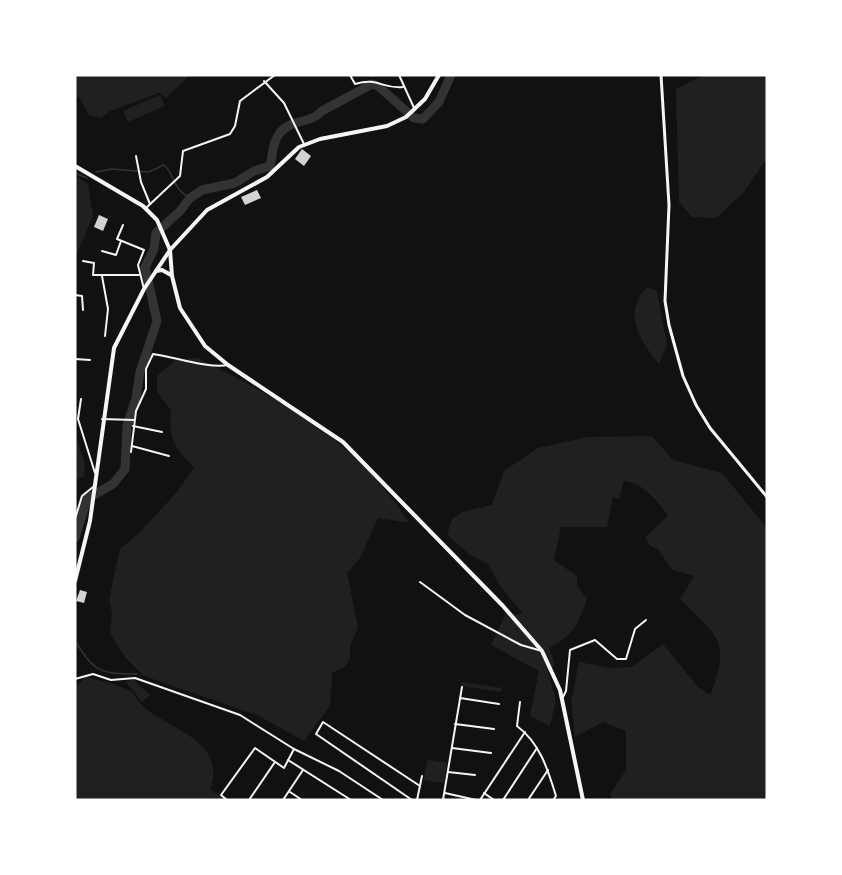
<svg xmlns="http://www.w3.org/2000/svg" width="842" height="875" viewBox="0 0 842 875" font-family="Raleway,sans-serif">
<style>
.green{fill:#202020}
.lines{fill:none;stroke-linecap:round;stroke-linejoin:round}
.stream{stroke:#333;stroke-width:1.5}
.river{stroke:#333;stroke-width:9}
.building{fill:#d3d3d3}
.minor{stroke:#f5f5f5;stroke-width:2}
.tertiary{stroke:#f5f5f5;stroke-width:3}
.primary{stroke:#f5f5f5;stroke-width:4}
</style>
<rect width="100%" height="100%" fill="#111"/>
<g class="green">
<path d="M75,75H208L189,76L166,98L159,93L110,111L101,118L89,115L79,97H75Z"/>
<path d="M703,75H767V158L744,192L716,218L692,217L679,202L676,89Z"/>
<path d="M160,95L165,106L128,122L123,111Z"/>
<path d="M75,176L88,184L93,216L75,258Z"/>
<path d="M648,287L657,291L667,346L659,364C640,341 621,311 648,287Z"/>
<path d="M197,358C278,397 361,444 409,523L378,518L360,558L347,573L358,627L350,646V659L345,667L332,673L330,706L304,741L257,715L144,676L124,656L110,633L112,614L109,600L120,549L140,532L177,492L194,468C175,446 168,441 171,410L157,392V376L177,359Z"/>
<path d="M75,434L85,464L84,476L75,481Z"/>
<path d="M652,436L673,460L722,473L767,528V800H612L610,794L626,770V731L603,722L575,737L571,702L579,662L611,668L632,667L663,644L698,687L710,695C732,641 717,636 680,599L694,576L672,570L658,549L650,546L645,537L668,516C658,501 642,482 624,481L619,499L613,497L607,527H561L554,560L577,576V585L587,599C578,624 574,635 549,648L555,664L548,672L556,700L550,726L530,716L539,671L491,645L505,615L523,614L500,586L488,564L470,555L447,535L452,519L462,512L492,505L504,471L538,448L587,437Z"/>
<path d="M86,677C100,681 118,684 130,691C136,694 137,701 142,705C167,730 228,739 210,789L224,800H75V687Z"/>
<path d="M134,680L150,695L142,702L125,681Z"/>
<path d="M462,682L502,688L501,692L461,686Z"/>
<path d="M427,760L447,763L444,783L424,780Z"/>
</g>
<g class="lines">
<g class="stream">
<path d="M96,172L112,169L149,172L164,165C175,174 172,189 190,198"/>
<path d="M75,173L87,178"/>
<path d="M75,641C95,672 99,674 137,674"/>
</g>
<path class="river" d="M75,538L87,499L113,484L125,469L127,426L136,398L140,372L157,321L145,267L154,249L156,233L180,211L190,198L202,190L235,183L254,171L270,166C273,155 272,143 279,134C290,119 311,124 322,111L372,84L378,86L414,118L423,119L439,102L451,75"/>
</g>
<g class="building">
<path d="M302,149L311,156L304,166L295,159Z"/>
<path d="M257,190L261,198L245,205L241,197Z"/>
<path d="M99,215L108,219L103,231L94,227Z"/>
<path d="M80,590L87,592L84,603L76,601Z"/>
</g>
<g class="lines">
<g class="minor">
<path d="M350,75L355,84C379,77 381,89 403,87"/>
<path d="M399,75L415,110"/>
<path d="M264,81L284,103L304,144"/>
<path d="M136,156L141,182L150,204"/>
<path d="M146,208L180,176L183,151L230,134L235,126L240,101L275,75"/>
<path d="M123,225L117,239L144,250L138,265L144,289"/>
<path d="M102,251L116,255L121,241"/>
<path d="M83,261L94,263L93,275H139"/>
<path d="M102,276L108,309L105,336"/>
<path d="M75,295L82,296L83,310"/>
<path d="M75,359L90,360"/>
<path d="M81,399L78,419L95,473"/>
<path d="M102,419L134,420"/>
<path d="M133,426L162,432"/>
<path d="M132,446L169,456"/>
<path d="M131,452L136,411L146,389V369L153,354C175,357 209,369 228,365"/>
<path d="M75,519L82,496L93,487"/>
<path d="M420,582L465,615L521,645L542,651"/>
<path d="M75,679L93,674L111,680L135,678L240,715L294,749L339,771L383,800"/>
<path d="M460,698L499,704"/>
<path d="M562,699L566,691L570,650L595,640L617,659H626L635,629L646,620"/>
<path d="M520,702L517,726C540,743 548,770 556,796L553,800"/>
<path d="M455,724L494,729"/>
<path d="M452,748L491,753"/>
<path d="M288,760L351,800"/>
<path d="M448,772L475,775"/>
<path d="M290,792L302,800"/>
<path d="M445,793L476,800"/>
<path d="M484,793L494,800"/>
<path d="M227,800L221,795L255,748L284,768L294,749"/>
<path d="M249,800L275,762"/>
<path d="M283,800L303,770"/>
<path d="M412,800L316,734L323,722L420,786"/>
<path d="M417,800L422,776"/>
<path d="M443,800L462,687"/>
<path d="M480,800L525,732"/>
<path d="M503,800L537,748"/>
<path d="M528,800L548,770"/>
</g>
<path class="tertiary" d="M661,75L669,205L665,301L669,325L683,376L696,405L710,428L767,497"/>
<g class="primary">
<path d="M75,166L143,206L157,220L170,250L172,276L180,308L205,346L228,365L343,442L503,606L542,651L560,690L583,800"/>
<path d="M156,271L162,270L171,275"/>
<path d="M75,581L90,521L114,348L144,289L170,250L207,210L267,177L299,147L320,139L387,126L406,117L425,99L439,75"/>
</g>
</g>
<rect width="842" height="875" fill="none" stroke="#ffffff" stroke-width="153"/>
</svg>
